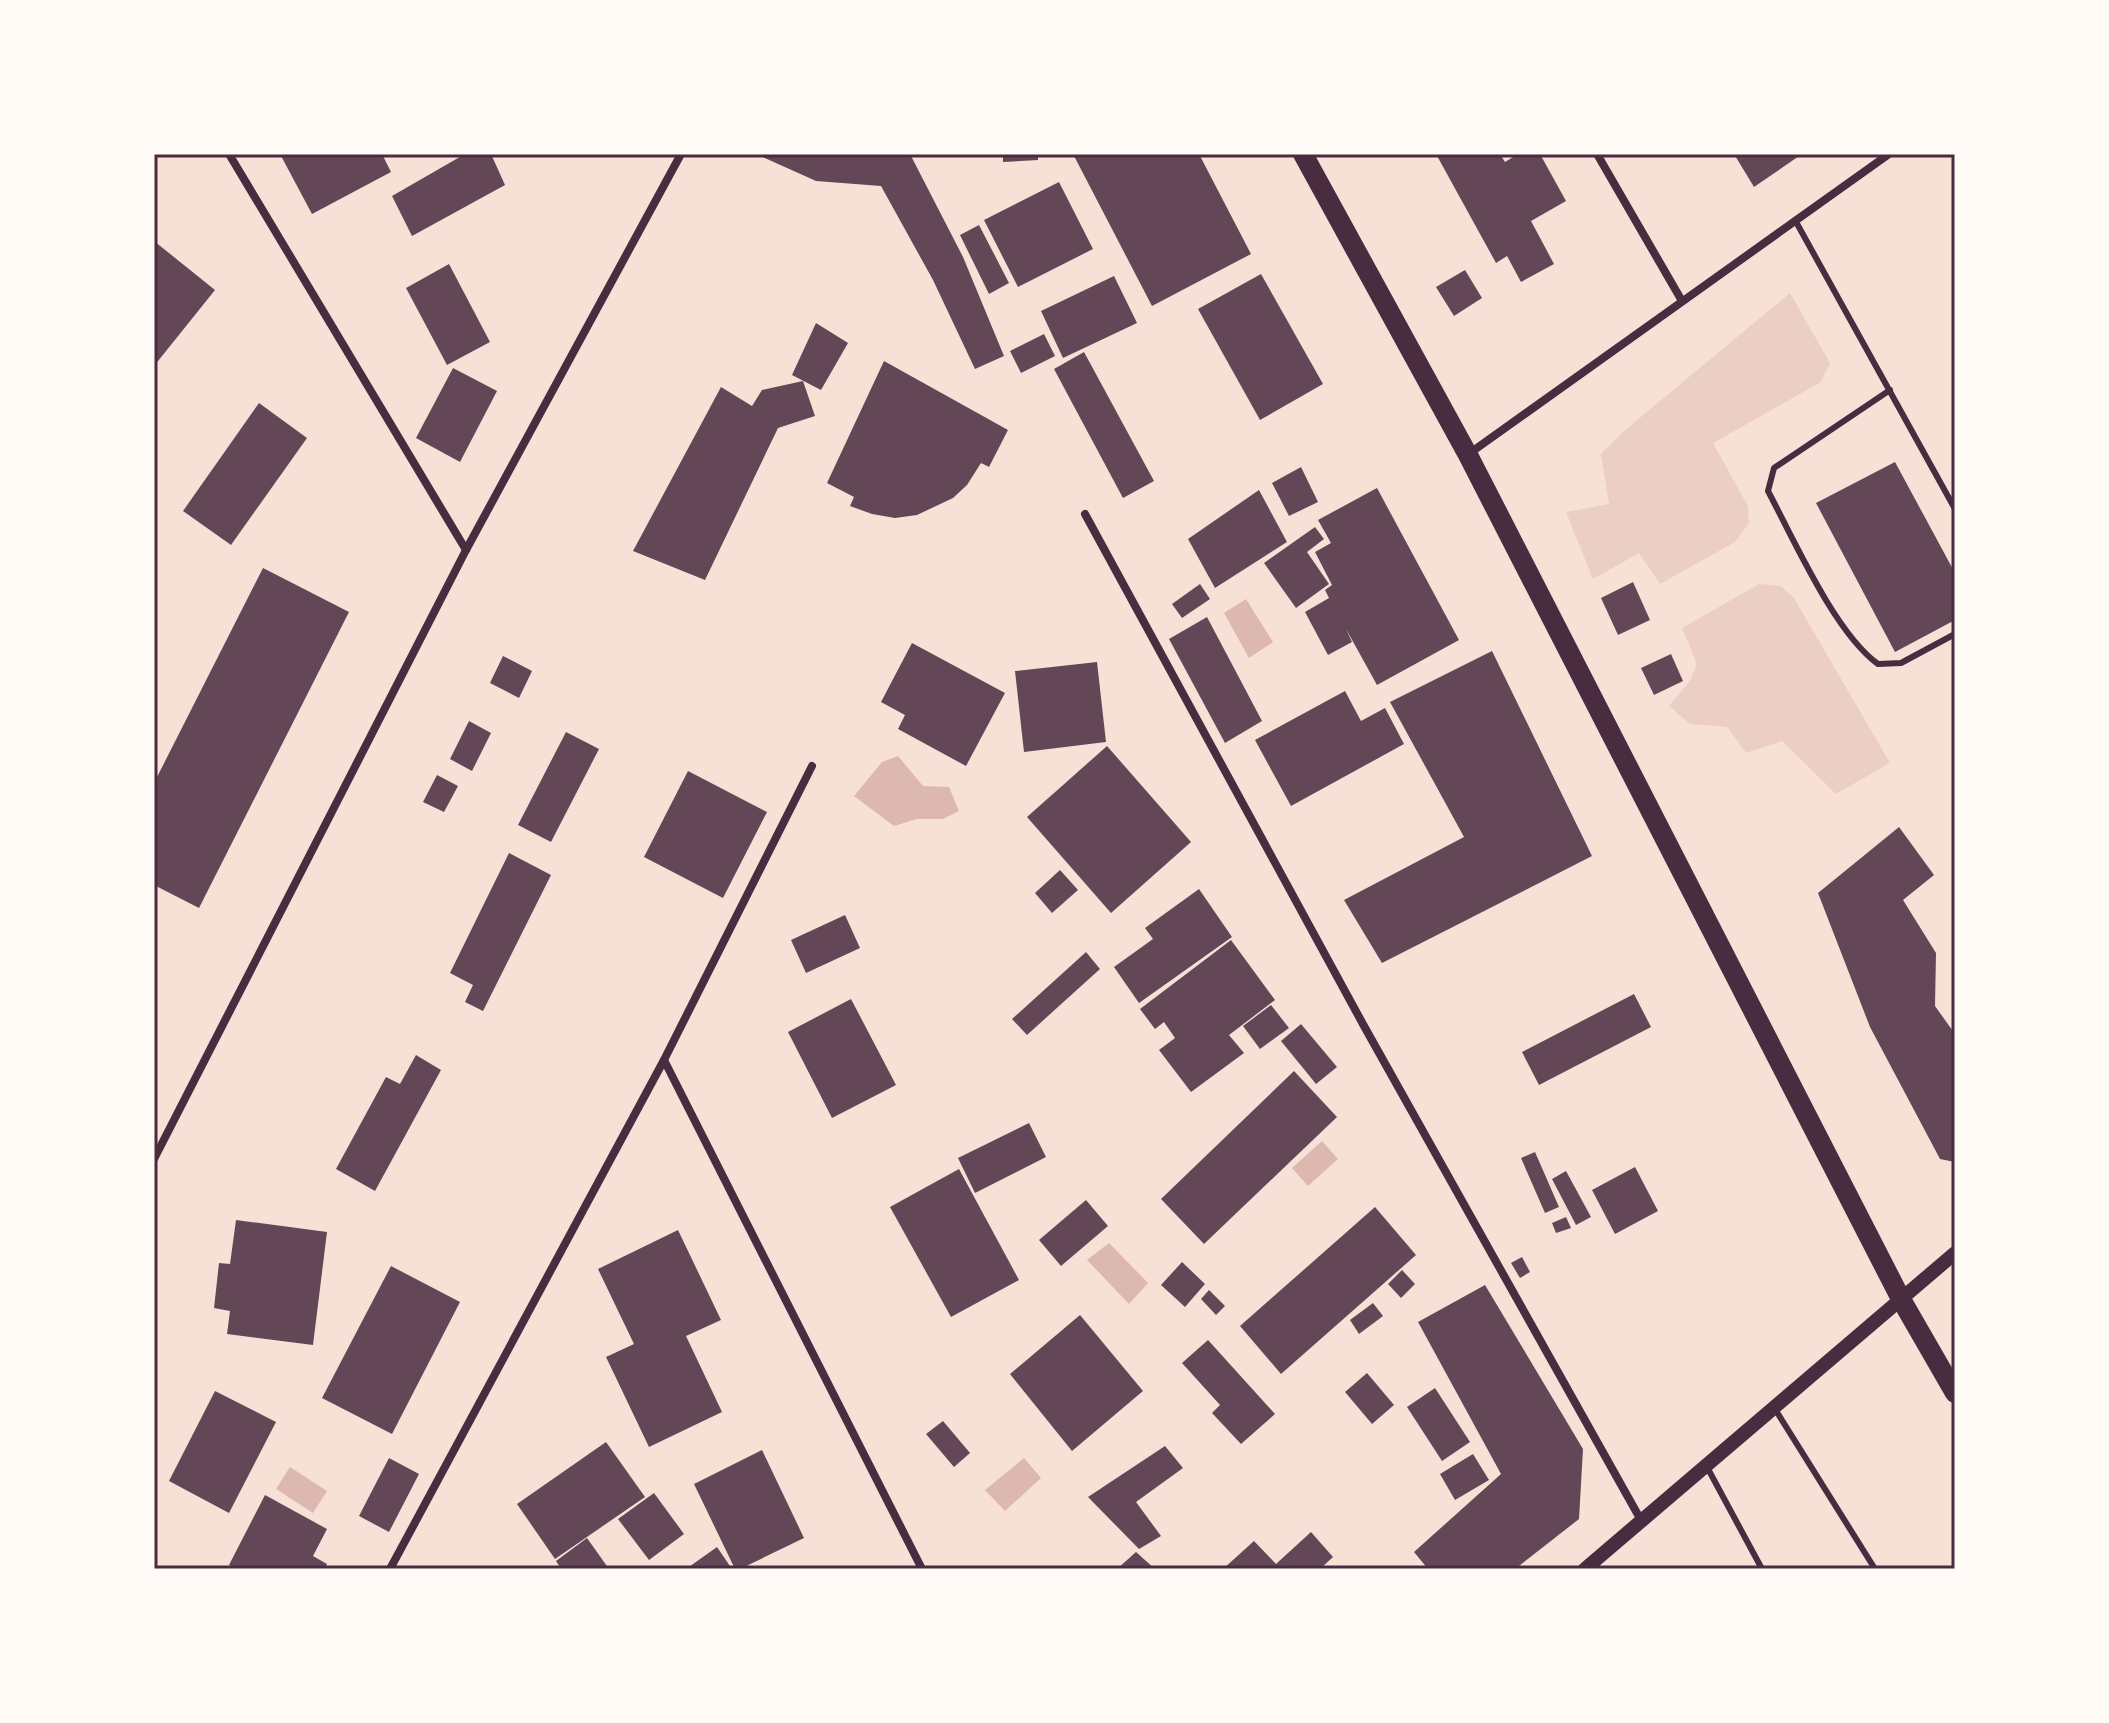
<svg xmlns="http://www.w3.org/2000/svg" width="2109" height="1723" viewBox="0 0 2109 1723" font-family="'Roboto Serif',serif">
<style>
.green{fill:#ebcfc5}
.water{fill:#dcb8b0}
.building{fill:#644757}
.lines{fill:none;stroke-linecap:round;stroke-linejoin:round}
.service{stroke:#4a2c40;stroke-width:6}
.minor{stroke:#4a2c40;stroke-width:8}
.tertiary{stroke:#4a2c40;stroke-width:14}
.primary{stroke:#4a2c40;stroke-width:20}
.neatline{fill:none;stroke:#4a2c40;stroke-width:3}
</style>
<rect width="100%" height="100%" fill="#f7e1d7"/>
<g class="green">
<path d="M1790,293L1830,363L1821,382L1713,443L1748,506L1749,523L1735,542L1660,584L1639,553L1593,579L1566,512L1609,504L1601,454L1624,431Z"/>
<path d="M1759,584L1781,586L1794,598L1890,763L1836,794L1782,741L1746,753L1727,727L1690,724L1669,706L1690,681L1697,664L1682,628Z"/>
</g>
<g class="water">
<path d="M1246,599L1273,642L1249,658L1224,613Z"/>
<path d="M898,756L923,786L949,787L959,811L943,819H917L894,826L854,796L882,762Z"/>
<path d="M1322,1141L1338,1159L1308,1186L1292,1168Z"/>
<path d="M1109,1243L1148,1283L1129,1304L1087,1260Z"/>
<path d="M1024,1458L1041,1478L1005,1511L985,1490Z"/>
<path d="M290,1467L327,1491L313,1513L276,1489Z"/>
</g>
<g class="building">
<path d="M280,154H382L391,172L312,214Z"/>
<path d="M465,154H491L505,185L412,236L392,196Z"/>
<path d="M756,154H910L963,257L1004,356L975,369L933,280L881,186L816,181Z"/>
<path d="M1003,154H1038V160L1003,162Z"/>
<path d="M1073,154H1199L1251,254L1152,306Z"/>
<path d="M1436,154H1500L1505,162L1518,154H1540L1566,201L1531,221L1554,264L1521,282L1507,256L1496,263Z"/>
<path d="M1734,154H1802L1754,187Z"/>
<path d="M1059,182L1093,249L1018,287L984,220Z"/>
<path d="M979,225L1009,283L989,294L960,235Z"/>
<path d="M154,241L215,290L154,366Z"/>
<path d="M449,264L490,342L447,365L406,288Z"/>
<path d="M1465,270L1482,298L1454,316L1436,287Z"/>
<path d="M1261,274L1323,384L1260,420L1198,309Z"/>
<path d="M1114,276L1137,323L1063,358L1041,311Z"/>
<path d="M816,323L848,343L821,390L792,375Z"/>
<path d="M1044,334L1055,356L1021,373L1010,351Z"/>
<path d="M1084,352L1154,481L1123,498L1054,369Z"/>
<path d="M884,361L1008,430L989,467L981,463L967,485L953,498L917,515L895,518L872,514L850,506L854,497L827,483Z"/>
<path d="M453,368L497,391L460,462L416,438Z"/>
<path d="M803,381L815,416L778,428L705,580L633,551L721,387L752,406L762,390Z"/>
<path d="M259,403L307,438L231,545L183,511Z"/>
<path d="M1895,462L1955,573V620L1895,652L1816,503Z"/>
<path d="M1301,467L1318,502L1289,516L1272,483Z"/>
<path d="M1377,488L1459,640L1377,685L1346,629L1352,642L1328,655L1305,612L1329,598L1325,590L1332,585L1315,552L1331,543L1318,520Z"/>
<path d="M1259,490L1287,542L1215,588L1188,539Z"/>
<path d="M1315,527L1324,539L1307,552L1329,584L1296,608L1264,563Z"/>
<path d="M263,568L349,612L199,908L154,885V783Z"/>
<path d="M1633,582L1650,620L1618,635L1601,598Z"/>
<path d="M1200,584L1210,599L1182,618L1172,604Z"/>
<path d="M1207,617L1262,721L1225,743L1169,639Z"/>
<path d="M912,643L1005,693L966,766L898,729L905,715L881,702Z"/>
<path d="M1492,651L1592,856L1382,963L1344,900L1464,837L1390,702Z"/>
<path d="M1671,654L1683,681L1654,695L1641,668Z"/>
<path d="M503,656L532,671L519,698L490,683Z"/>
<path d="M1097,662L1106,742L1024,752L1015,671Z"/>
<path d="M1345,691L1361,721L1385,708L1404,744L1291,806L1255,740Z"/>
<path d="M469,721L491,733L472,771L450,759Z"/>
<path d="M566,732L599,749L551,842L518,825Z"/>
<path d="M1107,746L1191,842L1111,913L1027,817Z"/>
<path d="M688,771L767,812L723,898L644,857Z"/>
<path d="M437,775L458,786L444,812L423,802Z"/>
<path d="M1899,827L1934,875L1903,900L1936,953L1935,1006L1955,1034V1162L1940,1159L1870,1027L1818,893Z"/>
<path d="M509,853L551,875L483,1011L465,1002L473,985L450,973Z"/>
<path d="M1060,870L1078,890L1052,913L1035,893Z"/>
<path d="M1199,889L1232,937L1139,1003L1114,967L1153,939L1145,928Z"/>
<path d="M845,915L860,948L806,973L791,940Z"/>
<path d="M1231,940L1275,1000L1229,1035L1244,1053L1191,1092L1159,1050L1175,1038L1164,1022L1155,1029L1140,1009Z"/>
<path d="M1086,952L1100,969L1027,1035L1012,1019Z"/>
<path d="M1634,994L1651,1027L1539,1085L1522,1052Z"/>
<path d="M851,999L896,1085L832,1118L788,1032Z"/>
<path d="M1271,1005L1289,1028L1260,1049L1243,1026Z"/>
<path d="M1301,1024L1337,1067L1316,1084L1281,1041Z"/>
<path d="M416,1055L441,1070L375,1191L336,1169L386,1077L400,1084Z"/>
<path d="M1294,1071L1337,1117L1204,1244L1161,1199Z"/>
<path d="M1029,1123L1046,1157L975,1193L958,1158Z"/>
<path d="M1535,1152L1559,1207L1545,1213L1521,1158Z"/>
<path d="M1635,1167L1658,1211L1615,1234L1592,1190Z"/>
<path d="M959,1169L1019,1280L951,1317L890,1207Z"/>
<path d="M1566,1171L1591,1217L1576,1225L1552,1179Z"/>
<path d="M1086,1200L1108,1226L1061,1266L1039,1240Z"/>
<path d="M1375,1207L1416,1255L1281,1374L1240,1326Z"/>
<path d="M1566,1217L1571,1228L1556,1233L1552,1223Z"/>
<path d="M236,1220L327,1232L313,1345L227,1334L230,1311L214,1308L219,1263L230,1264Z"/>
<path d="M678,1230L721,1320L686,1336L722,1412L649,1447L606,1357L634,1344L598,1269Z"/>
<path d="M1522,1257L1530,1272L1520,1278L1511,1263Z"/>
<path d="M1182,1262L1205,1284L1185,1307L1161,1285Z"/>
<path d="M391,1266L460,1302L392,1434L322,1398Z"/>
<path d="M1402,1270L1415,1284L1401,1298L1388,1284Z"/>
<path d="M1485,1285L1583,1449L1579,1519L1515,1569H1428L1414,1552L1501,1474L1418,1322Z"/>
<path d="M1209,1290L1225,1306L1216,1315L1201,1299Z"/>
<path d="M1373,1303L1383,1316L1359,1334L1350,1320Z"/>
<path d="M1080,1315L1143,1391L1072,1451L1010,1374Z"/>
<path d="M1208,1340L1275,1414L1241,1444L1212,1413L1220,1405L1182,1363Z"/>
<path d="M1367,1373L1394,1405L1372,1424L1345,1392Z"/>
<path d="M1435,1388L1470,1442L1442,1461L1407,1407Z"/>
<path d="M215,1391L276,1422L229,1513L169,1481Z"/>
<path d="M943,1421L970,1453L954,1467L926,1434Z"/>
<path d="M606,1442L645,1497L555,1559L517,1504Z"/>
<path d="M1165,1446L1183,1468L1136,1502L1161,1536L1139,1549L1088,1497Z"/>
<path d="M762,1450L804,1538L740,1569H735L694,1484Z"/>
<path d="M1473,1454L1489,1480L1455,1500L1440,1474Z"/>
<path d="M389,1458L419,1474L389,1532L359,1516Z"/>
<path d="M654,1493L684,1534L649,1560L618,1519Z"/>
<path d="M265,1495L327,1529L313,1556L327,1564L325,1569H236L229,1565Z"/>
<path d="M1311,1532L1333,1557L1320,1569H1223L1254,1541L1276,1564Z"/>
<path d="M587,1538L609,1569H561L556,1561Z"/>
<path d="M717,1547L732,1569H686Z"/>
<path d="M1136,1552L1155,1569H1117Z"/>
</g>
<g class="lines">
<g class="service">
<path d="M1795,220L1955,509"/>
<path d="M1890,390L1774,468L1768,491C1794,540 1835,633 1878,664L1901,663L1955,634"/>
<path d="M1775,1409L1875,1569"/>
<path d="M1707,1467L1762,1569"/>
</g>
<g class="minor">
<path d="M229,154L466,550"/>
<path d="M1597,154L1682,301"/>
<path d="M1470,453L1889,154"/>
<path d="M1085,514L1364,1026L1642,1522"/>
<path d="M664,1060L922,1569"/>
<path d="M154,1159L466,550L681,154"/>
<path d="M390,1569L664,1060L812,766"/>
</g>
<path class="tertiary" d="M1585,1569L1955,1253"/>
<path class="primary" d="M1303,154L1468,455L1902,1301L1955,1393"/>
</g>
<rect width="2109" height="1723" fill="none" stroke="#fffaf5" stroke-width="312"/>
<rect x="156" y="156" width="1797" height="1411" class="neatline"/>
</svg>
